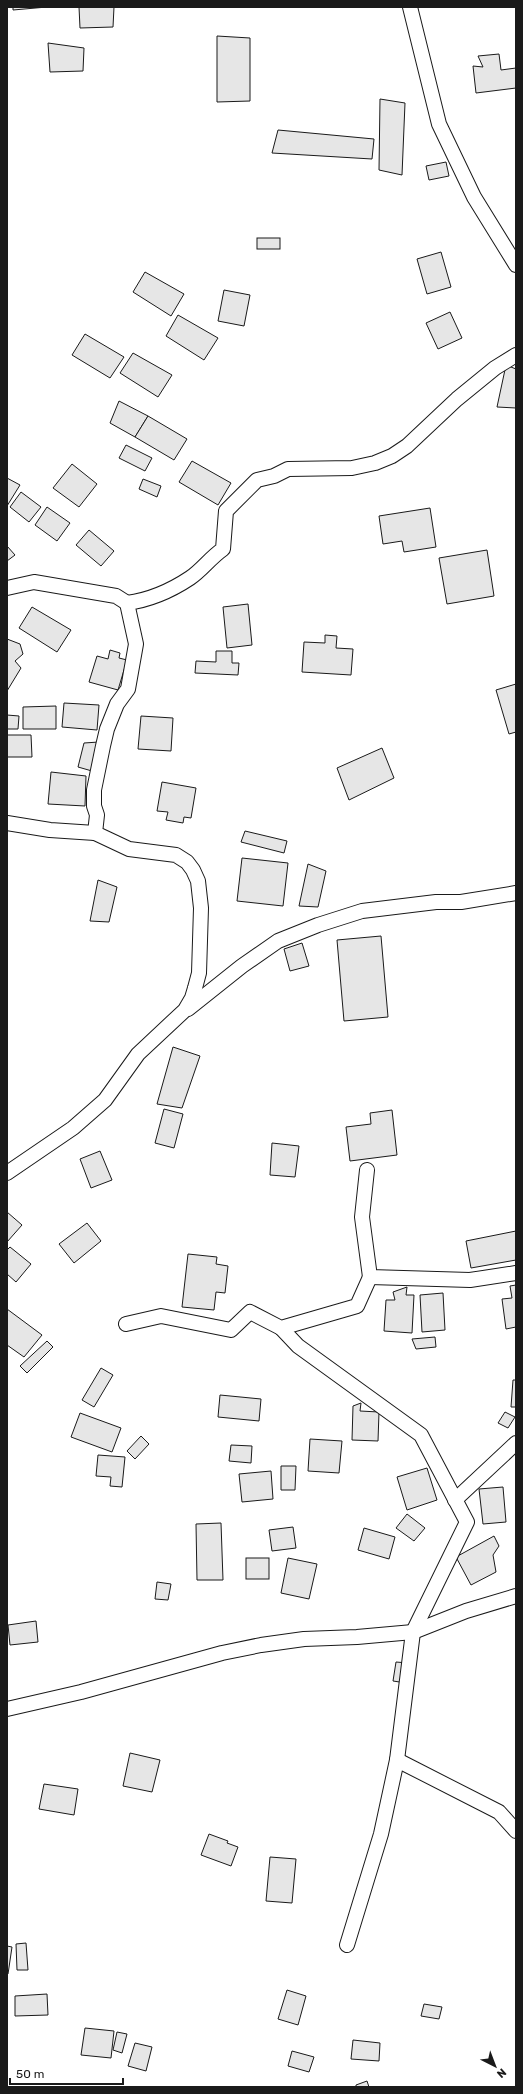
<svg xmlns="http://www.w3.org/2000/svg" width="523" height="2094" viewBox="0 0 523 2094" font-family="Rubik,sans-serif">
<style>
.building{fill:#e6e6e6;stroke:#1a1a1a}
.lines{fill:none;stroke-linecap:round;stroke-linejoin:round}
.minor-casing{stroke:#1a1a1a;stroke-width:16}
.minor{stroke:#fff;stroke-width:14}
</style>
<rect width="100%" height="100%" fill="#fff"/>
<g class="building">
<path d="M13,7H47L13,10Z"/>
<path d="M79,7H114L113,27L80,28Z"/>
<path d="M217,36L250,38V101L217,102Z"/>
<path d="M48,43L84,48L83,71L50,72Z"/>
<path d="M499,54L501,70L516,68V88L476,93L473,66L483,67L478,56Z"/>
<path d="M380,99L405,103L402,175L379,170Z"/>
<path d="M278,130L374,139L372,159L272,153Z"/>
<path d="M446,162L449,176L429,180L426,166Z"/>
<rect x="257" y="238" width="23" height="11"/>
<path d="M441,252L451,287L427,294L417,259Z"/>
<path d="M145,272L184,294L171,316L133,292Z"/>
<path d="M224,290L250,295L244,326L218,321Z"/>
<path d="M450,312L462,338L438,349L426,323Z"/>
<path d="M178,315L218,338L204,360L166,336Z"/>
<path d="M85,334L124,357L110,378L72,355Z"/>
<path d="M133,353L172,375L158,397L120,373Z"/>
<path d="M506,365L516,369V408L497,407Z"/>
<path d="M119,401L148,416L135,437L110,423Z"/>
<path d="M148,416L187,439L174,460L135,437Z"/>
<path d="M126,445L152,458L145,471L119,458Z"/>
<path d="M192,461L231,483L218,505L179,482Z"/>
<path d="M72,464L97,484L79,507L53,488Z"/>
<path d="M7,478L20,485L7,506Z"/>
<path d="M143,479L161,486L157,497L139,489Z"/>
<path d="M21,492L41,507L29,522L10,507Z"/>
<path d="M47,507L70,523L57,541L35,525Z"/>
<path d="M430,508L436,547L404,552L402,541L383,544L379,516Z"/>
<path d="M89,530L114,551L101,566L76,545Z"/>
<path d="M7,546L15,555L7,561Z"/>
<path d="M487,550L494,596L447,604L439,558Z"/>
<path d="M248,604L252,645L227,648L223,607Z"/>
<path d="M32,607L71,630L57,652L19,628Z"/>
<path d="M325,635L337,636L336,648L353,649L351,675L302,672L304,642L325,643Z"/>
<path d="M7,639L20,644L23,654L15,661L21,668L7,691Z"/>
<path d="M110,650L120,653L119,658L127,660L118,690L89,682L97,656L108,659Z"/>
<path d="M216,651H232V663H239L238,675L195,673L196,661L216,662Z"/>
<path d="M516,684V732L509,734L496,690Z"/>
<path d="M64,703L99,705L97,730L62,727Z"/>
<path d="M56,706V729H23V707Z"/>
<path d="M7,715L19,716L18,729H7Z"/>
<path d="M141,716L173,718L171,751L138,749Z"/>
<path d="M7,735H31L32,757H7Z"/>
<path d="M99,742L92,771L78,767L84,743Z"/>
<path d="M382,748L394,778L349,800L337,768Z"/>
<path d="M51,772L86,776L85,806L48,804Z"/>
<path d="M162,782L196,788L191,818L184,817L183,823L166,820L168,812L157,811Z"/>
<path d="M245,831L287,841L284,853L241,842Z"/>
<path d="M242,858L288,863L283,906L237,901Z"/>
<path d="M308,864L326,871L318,907L299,906Z"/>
<path d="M98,880L117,887L109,922L90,921Z"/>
<path d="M381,936L388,1017L344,1021L337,940Z"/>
<path d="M302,943L309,966L290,971L284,949Z"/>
<path d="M173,1047L200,1056L182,1108L157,1104Z"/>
<path d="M164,1109L183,1114L174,1148L155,1143Z"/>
<path d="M392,1110L397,1155L350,1161L346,1127L371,1124L370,1113Z"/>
<path d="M272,1143L299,1146L295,1177L270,1175Z"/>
<path d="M100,1151L112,1180L91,1188L80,1159Z"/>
<path d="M7,1212L22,1225L7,1242Z"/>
<path d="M87,1223L101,1241L74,1263L59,1244Z"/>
<path d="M516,1231V1260L471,1268L466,1241Z"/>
<path d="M10,1247L31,1264L16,1282L7,1274V1250Z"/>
<path d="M188,1254L217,1257L216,1264L228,1266L225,1293L216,1292L214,1310L182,1307Z"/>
<path d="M516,1285V1327L506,1329L502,1299L512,1298L510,1286Z"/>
<path d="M407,1287L406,1295H414L412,1333L384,1331L386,1300H395L393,1292Z"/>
<path d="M443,1293L445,1330L422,1332L420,1295Z"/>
<path d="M7,1309L42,1335L24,1357L7,1345Z"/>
<path d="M435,1337L436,1347L416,1349L412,1339Z"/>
<path d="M47,1341L53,1347L27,1373L20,1366Z"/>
<path d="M101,1368L113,1375L94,1407L82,1400Z"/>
<path d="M513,1380H516V1407H511Z"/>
<path d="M220,1395L261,1399L259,1421L218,1417Z"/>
<path d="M361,1403L360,1411L379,1412L378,1441L352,1440L353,1406Z"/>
<path d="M505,1412L515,1417L508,1428L498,1423Z"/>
<path d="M80,1413L121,1428L112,1452L71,1437Z"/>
<path d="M141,1436L149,1444L135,1459L127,1451Z"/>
<path d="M310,1439L342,1441L339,1473L308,1471Z"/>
<path d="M231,1445L252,1446L251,1463L229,1461Z"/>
<path d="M98,1455L125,1457L122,1487L110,1486L111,1477L96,1476Z"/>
<path d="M281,1466H296L295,1490H281Z"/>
<path d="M427,1468L437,1500L407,1510L397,1477Z"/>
<path d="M271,1471L273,1499L242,1502L239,1474Z"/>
<path d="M503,1487L506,1522L483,1524L479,1489Z"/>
<path d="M407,1514L425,1528L414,1541L396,1528Z"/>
<path d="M221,1523L223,1580H197L196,1524Z"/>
<path d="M293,1527L296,1548L272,1551L269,1530Z"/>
<path d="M364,1528L395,1537L389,1559L358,1550Z"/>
<path d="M494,1536L499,1546L493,1555L496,1572L471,1585L456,1557Z"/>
<rect x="246" y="1558" width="23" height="21"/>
<path d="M288,1558L317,1564L309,1599L281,1593Z"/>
<path d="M157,1582L171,1584L168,1600L155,1599Z"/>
<path d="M36,1621L38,1642L10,1645L8,1625Z"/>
<path d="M396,1662L408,1663L406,1683L393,1681Z"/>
<path d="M130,1753L160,1760L152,1792L123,1786Z"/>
<path d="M44,1784L78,1789L74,1815L39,1809Z"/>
<path d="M209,1834L228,1841L227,1843L238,1847L231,1866L201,1855Z"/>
<path d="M270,1857L296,1859L292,1903L266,1901Z"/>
<path d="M26,1943L28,1970H17L16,1944Z"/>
<path d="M7,1946L12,1947L8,1974H7Z"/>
<path d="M287,1990L306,1996L298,2025L278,2019Z"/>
<path d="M47,1994L48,2015L15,2016V1996Z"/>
<path d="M424,2004L442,2007L439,2019L421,2016Z"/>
<path d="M85,2028L114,2031L111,2058L81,2055Z"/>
<path d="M117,2032L127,2034L122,2053L113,2050Z"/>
<path d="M353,2040L380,2043L379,2061L351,2059Z"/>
<path d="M135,2043L152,2047L146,2071L128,2066Z"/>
<path d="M292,2051L314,2057L309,2072L288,2066Z"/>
<path d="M367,2081L369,2087H356V2085Z"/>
</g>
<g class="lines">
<defs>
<g id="minor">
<path d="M410,7L439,124L474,197L516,265"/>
<path d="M7,588L34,582L116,596L127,603"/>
<path d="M7,823L50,830L95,833"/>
<path d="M188,1009L242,966L278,941L318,925L362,911L436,902H461L516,893"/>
<path d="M367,1170L362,1217L370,1277L470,1280L516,1273"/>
<path d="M7,1173L73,1128L105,1100L138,1054L185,1010L192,998L195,988L199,973L201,908L198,881L193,870L187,862L176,855L129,849L95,833L97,815L94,806V790L103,746L107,729L117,704L128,689L136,644L127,603C149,600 172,590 190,578C202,570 210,558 223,549L226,511L257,480L274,476L288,469L352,468L375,463L392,456L407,446L457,399L495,368L516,355"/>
<path d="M126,1324L161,1316L231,1330L250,1312L281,1328L357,1306L370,1277"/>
<path d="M281,1328L298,1346L421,1435L467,1522L413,1632L397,1760L381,1834L347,1945"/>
<path d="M455,1500L516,1443"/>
<path d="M7,1709L81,1692L222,1653L261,1645L304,1639L357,1637L413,1632L466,1611L516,1596"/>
<path d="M397,1760L499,1812L516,1831"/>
</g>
</defs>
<use href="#minor" class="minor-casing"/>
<use href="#minor" class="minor"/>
</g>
<rect width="523" height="2094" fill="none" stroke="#1a1a1a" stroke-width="16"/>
<g transform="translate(495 2066) rotate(138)" stroke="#ffffff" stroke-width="3" paint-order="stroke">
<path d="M0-3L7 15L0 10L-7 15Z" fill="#1a1a1a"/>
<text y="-6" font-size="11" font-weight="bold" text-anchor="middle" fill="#1a1a1a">N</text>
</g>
<path d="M10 2078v6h113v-6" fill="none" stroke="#1a1a1a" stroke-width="2"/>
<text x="16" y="2078" font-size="12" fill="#1a1a1a" stroke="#ffffff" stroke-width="3" paint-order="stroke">50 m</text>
</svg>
